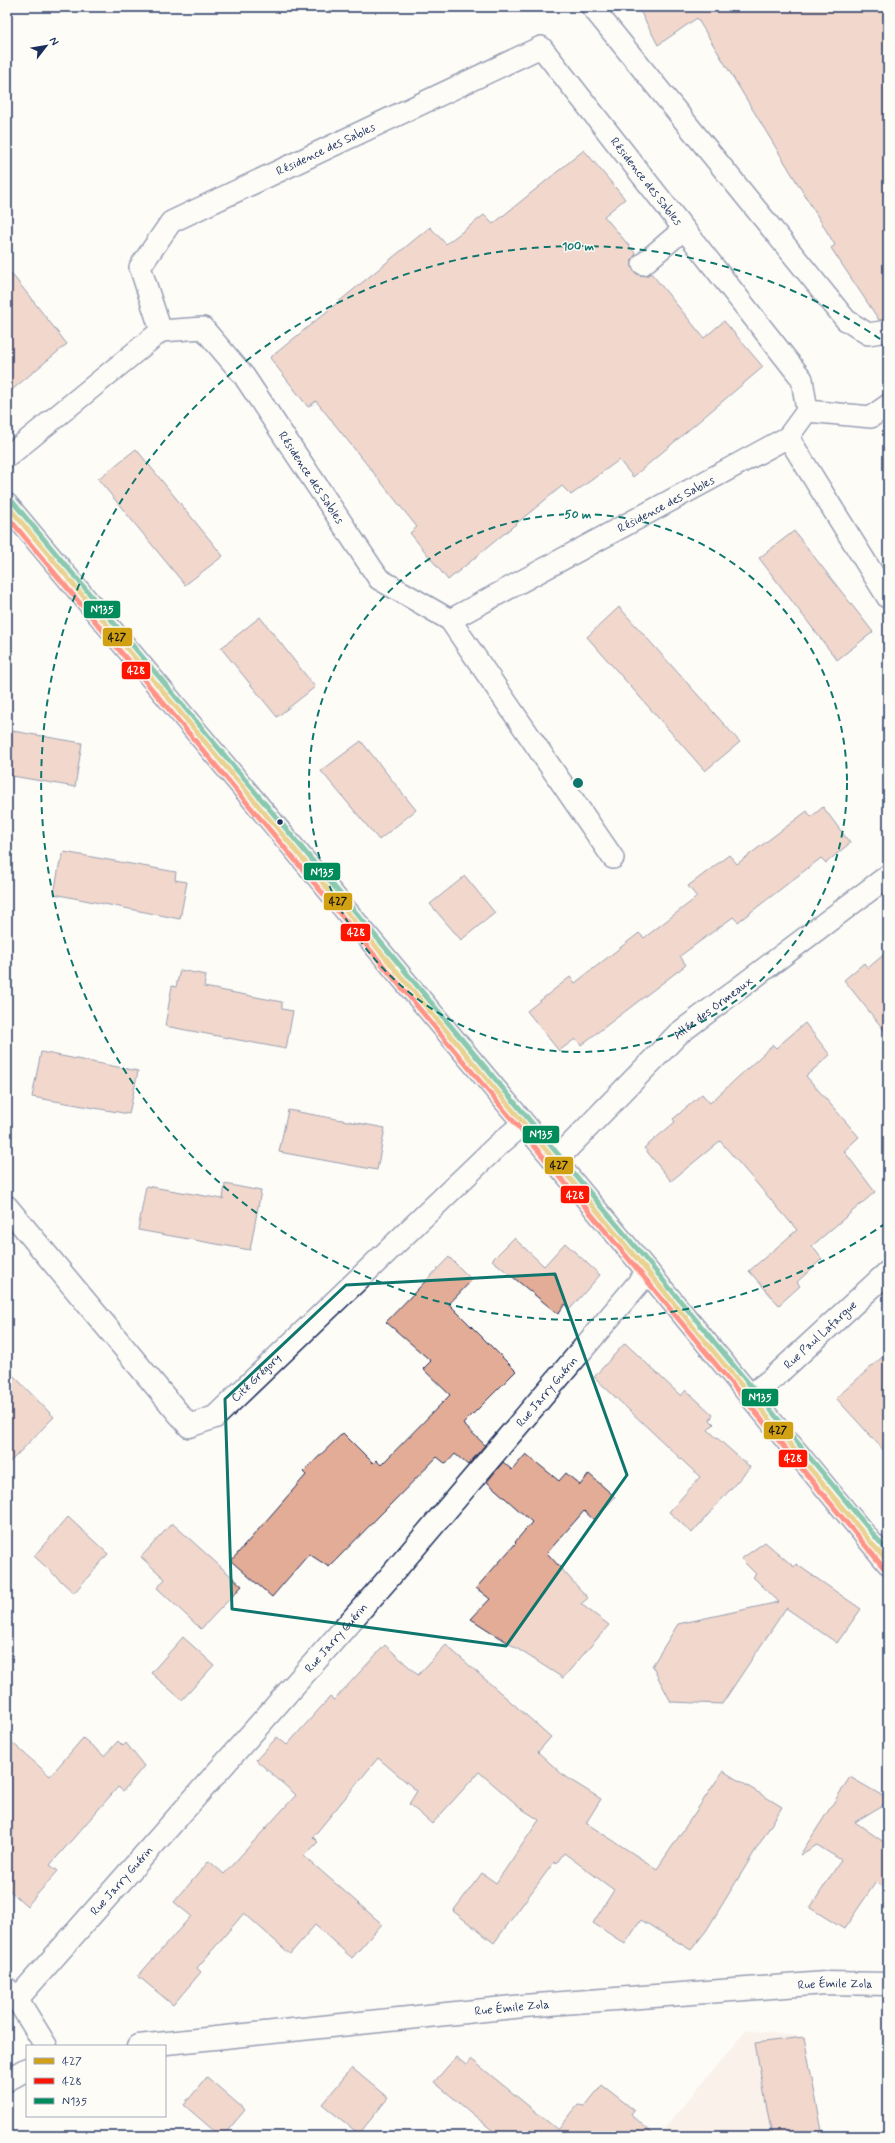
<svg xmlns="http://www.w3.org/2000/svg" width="895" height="2143" viewBox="0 0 895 2143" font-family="Mynerve,sans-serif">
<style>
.built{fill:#f5e4da}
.building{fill:#e2ac97;stroke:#1b2f5e}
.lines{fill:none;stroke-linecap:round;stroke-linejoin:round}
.service-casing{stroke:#1b2f5e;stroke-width:24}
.minor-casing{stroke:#1b2f5e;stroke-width:25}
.tertiary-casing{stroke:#1b2f5e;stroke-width:25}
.service{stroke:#fdfcf7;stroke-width:21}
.minor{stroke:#fdfcf7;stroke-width:22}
.tertiary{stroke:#fdfcf7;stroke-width:22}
.bus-1-casing{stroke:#fdfcf7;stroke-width:8}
.bus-2-casing{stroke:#fdfcf7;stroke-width:8}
.bus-3-casing{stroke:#fdfcf7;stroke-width:8}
.bus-1{stroke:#d1a113;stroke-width:5}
.bus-2{stroke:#ff1400;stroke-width:5}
.bus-3{stroke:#008b5a;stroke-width:5}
.marked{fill:none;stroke:#0f766e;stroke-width:3;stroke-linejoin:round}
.ring{fill:none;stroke:#0f766e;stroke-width:2;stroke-dasharray:7 5}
.bus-dot{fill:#1b2f5e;stroke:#fdfcf7;stroke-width:1.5}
.labels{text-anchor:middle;stroke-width:3;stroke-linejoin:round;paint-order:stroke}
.street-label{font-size:12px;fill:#1b2f5e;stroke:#fdfcf7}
.centre{fill:#0f766e;stroke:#fdfcf7;stroke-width:2}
.ring-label{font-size:12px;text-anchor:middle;font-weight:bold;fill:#0f766e;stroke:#fdfcf7;stroke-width:3;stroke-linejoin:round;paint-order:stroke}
.line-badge{stroke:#fdfcf7;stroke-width:1.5}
.badge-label{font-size:11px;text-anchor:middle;font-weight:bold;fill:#fff}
.pale-badge-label{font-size:11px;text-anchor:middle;font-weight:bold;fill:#111}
</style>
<rect width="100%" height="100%" fill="#fdfcf7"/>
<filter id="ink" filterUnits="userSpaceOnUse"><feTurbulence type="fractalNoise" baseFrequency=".025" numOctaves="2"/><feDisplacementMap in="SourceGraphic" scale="8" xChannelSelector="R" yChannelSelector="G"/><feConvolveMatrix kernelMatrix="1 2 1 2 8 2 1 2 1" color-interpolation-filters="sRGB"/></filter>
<g filter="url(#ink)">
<path class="built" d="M747,2030L804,2037L823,2136H658Z"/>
<g class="building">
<path d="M638,7H888V319L879,320L831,248L835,245L697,18L658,45Z"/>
<path d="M584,150L625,199L604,216L636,254L632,260L634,271L639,275L646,276L651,273L704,338L724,321L763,367L633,477L619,460L571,495L562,486L448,580L410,533L417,527L316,401L308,407L270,358L430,227L446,244L484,215L493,224Z"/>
<path d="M7,268L67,344L7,394Z"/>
<path d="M136,449L223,556L185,585L98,479Z"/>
<path d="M794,531L873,632L837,660L759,558Z"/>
<path d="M619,607L740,742L705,771L587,637Z"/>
<path d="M260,617L315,687L277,717L221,648Z"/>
<path d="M7,730L82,743L75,787L7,775Z"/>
<path d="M361,741L416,810L379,840L321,771Z"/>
<path d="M823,807L850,843L826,863L821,858L738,922L733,917L680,956L686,965L581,1045L575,1039L559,1051L527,1011L570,977L575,983L639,933L644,938L697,897L688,886L729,855L737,864L807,811L811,817Z"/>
<path d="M64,852L176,872L175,880L187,882L180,919L54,894L59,866Z"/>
<path d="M465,876L495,913L461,940L430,904Z"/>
<path d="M888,951V1035L844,980L864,963L868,968Z"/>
<path d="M180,970L206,975L204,987L282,1002V1009L293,1011L286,1049L165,1026L172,986L176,987Z"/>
<path d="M805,1023L830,1055L806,1076L859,1137L844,1151L875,1192L812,1246L822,1259L797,1282L800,1286L779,1305L749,1271L797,1230L720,1141L671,1181L644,1148L675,1122L673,1119L702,1094L710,1103L773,1045L776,1048Z"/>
<path d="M41,1052L138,1071L129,1114L32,1097Z"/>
<path d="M288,1110L385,1128L377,1170L279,1152Z"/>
<path d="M225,1184L261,1191L250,1250L138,1230L146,1186L223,1199Z"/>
<path d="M514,1238L544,1266L565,1243L600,1275L570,1309L565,1304L558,1314L492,1260Z"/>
<path d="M449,1257L472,1280L449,1304L516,1371L463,1424L485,1445L468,1465L455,1454L446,1464L437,1457L329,1567L309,1554L272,1597L231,1561L306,1475L303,1472L343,1433L373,1463L376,1460L381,1465L450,1395L423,1369L431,1361L386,1322Z"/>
<path d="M625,1343L681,1396L686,1390L713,1415L710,1420L714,1424L708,1430L750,1467L692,1533L669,1512L700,1477L594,1377Z"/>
<path d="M888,1352V1455L836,1398Z"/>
<path d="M7,1369L54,1417L7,1465Z"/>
<path d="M526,1454L559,1481L566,1473L580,1485L589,1474L615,1497L594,1520L584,1511L547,1553L588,1598L581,1604L609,1625L563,1678L471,1619L490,1599L476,1588L516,1543L515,1542L532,1522L487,1482L503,1462L512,1470Z"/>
<path d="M68,1517L108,1554L74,1593L34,1556Z"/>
<path d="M172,1523L242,1586L201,1629L157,1588L165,1579L141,1557Z"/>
<path d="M765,1542L794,1567L796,1564L861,1609L837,1643L786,1608L722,1704L671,1702L652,1666L678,1624L779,1602L753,1577L756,1574L741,1559Z"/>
<path d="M183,1637L214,1665L182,1700L151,1673Z"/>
<path d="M385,1645L418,1675L446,1645L551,1737L538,1752L564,1776L601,1799L586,1823L657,1869L723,1771L782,1807L706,1931L691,1950L641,1920L625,1944L593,1923L614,1890L564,1853L556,1864L554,1862L494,1943L453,1911L482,1873L496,1883L539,1820L522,1809L479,1772L432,1824L409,1804L417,1791L378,1758L313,1837L318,1842L304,1856L382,1924L352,1958L315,1925L290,1954L244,1913L197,1968L201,1972L173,2005L138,1976L191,1916L174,1902L209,1861L224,1874L296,1795L256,1760L277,1737L287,1745L330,1697L334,1700Z"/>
<path d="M7,1738L50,1776L83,1738L104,1756L118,1741L123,1746L126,1743L144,1766L123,1791L118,1787L50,1865L58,1871L27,1906L7,1888Z"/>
<path d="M850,1777L888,1799V1802L855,1822L888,1845V1890L876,1882L844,1929L810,1908L841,1860L817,1845L800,1855Z"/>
<path d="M804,2037L823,2136H772L755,2043Z"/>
<path d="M456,2057L466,2065L471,2059L558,2130L578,2105L585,2106L602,2085L634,2110L631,2114L655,2136H499L434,2082Z"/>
<path d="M352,2068L388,2098L359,2134L322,2104Z"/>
<path d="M207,2077L245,2110L223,2136H220L184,2105Z"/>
</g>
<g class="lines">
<defs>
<g id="service">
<path d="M592,7L846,320L868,334L888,331"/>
<path d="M643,264L684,229"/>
<path id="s1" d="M161,331L140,267L171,222L541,47L802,379L807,411L788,437L450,620"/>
<path d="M807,411L871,417L888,405"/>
<path d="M788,437L888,598"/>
<path id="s2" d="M7,457L161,331L203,328L244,376L379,579L450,620L613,858"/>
</g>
<g id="minor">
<path id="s3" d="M555,1161L678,1034L888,876"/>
<path id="s4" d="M7,1207L189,1426L215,1417L497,1146L523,1124"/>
<path id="s5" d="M751,1395L772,1379L888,1272"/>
<path d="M7,1989L17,1999L46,2046"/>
<path id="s6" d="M17,1999L387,1580L648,1272"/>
<path id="s7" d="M138,2046L524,2006L825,1983L888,1984"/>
<path d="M7,2080L27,2069"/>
</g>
<path id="tertiary" d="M7,505L648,1272L888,1563"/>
</defs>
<use href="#service" class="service-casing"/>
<use href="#minor" class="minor-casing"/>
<use href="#tertiary" class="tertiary-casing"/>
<use href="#service" class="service"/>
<use href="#minor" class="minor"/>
<use href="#tertiary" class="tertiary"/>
<defs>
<path id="bus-1" d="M7,505L648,1272L888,1563"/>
<path id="bus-2" d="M7,516L643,1276L883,1567"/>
<path id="bus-3" d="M12,501L653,1268L888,1552"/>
</defs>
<use href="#bus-1" class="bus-1-casing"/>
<use href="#bus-2" class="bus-2-casing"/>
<use href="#bus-3" class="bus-3-casing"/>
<use href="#bus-1" class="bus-1"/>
<use href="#bus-2" class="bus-2"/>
<use href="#bus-3" class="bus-3"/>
</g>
</g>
<path d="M0 0H895V2143H0ZM555,1274L627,1475L506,1646L232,1609L225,1399L346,1285Z" fill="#fdfcf7" fill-opacity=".55" fill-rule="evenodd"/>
<path class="marked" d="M555,1274L627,1475L506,1646L232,1609L225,1399L346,1285Z"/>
<g class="ring">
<circle cx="578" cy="783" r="269"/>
<path d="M886 1223A537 537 0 1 1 886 343"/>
</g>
<circle class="bus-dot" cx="280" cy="822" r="3.5"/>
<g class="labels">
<g class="street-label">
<text dy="4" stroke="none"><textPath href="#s1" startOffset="293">Résidence des Sables</textPath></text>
<text dy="4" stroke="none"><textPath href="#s1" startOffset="702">Résidence des Sables</textPath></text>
<text dy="4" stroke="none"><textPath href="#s2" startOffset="426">Résidence des Sables</textPath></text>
<text transform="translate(666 504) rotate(-28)" y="4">Résidence des Sables</text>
<text dy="4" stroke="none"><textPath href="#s3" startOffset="220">Allée des Ormeaux</textPath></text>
<text dy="4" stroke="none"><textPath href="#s5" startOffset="92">Rue Paul Lafargue</textPath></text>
<text dy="4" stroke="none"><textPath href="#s4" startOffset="369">Cité Grégory</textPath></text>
<text dy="4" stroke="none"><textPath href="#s6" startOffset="806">Rue Jarry Guérin</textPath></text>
<text dy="4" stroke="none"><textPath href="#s6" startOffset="482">Rue Jarry Guérin</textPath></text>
<text dy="4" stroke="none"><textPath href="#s6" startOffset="158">Rue Jarry Guérin</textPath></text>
<text dy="4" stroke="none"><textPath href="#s7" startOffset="700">Rue Émile Zola</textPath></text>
<text dy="4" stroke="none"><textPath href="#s7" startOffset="376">Rue Émile Zola</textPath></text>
</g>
</g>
<circle cx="578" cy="783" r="6" class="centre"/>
<g class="ring-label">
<text x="578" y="250">100 m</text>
<text x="578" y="518">50 m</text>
</g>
<g class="line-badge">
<rect x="83" y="600" width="38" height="19" rx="4" fill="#008b5a"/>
<rect x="102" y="627" width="31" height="20" rx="4" fill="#d1a113"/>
<rect x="121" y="661" width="30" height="19" rx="4" fill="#ff1400"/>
<rect x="303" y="862" width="38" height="19" rx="4" fill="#008b5a"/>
<rect x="323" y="892" width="30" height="19" rx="4" fill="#d1a113"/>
<rect x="340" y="923" width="31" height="19" rx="4" fill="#ff1400"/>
<rect x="522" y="1125" width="38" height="19" rx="4" fill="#008b5a"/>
<rect x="544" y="1156" width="30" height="19" rx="4" fill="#d1a113"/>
<rect x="560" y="1185" width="30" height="19" rx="4" fill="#ff1400"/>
<rect x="741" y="1388" width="38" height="19" rx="4" fill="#008b5a"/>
<rect x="763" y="1421" width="31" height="19" rx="4" fill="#d1a113"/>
<rect x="778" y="1449" width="30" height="19" rx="4" fill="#ff1400"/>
</g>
<g class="badge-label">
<text x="102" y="613">N135</text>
<text x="136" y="674">428</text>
<text x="322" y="876">N135</text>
<text x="356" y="936">428</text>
<text x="541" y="1138">N135</text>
<text x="575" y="1199">428</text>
<text x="760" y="1401">N135</text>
<text x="793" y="1462">428</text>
</g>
<g class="pale-badge-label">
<text x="117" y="641">427</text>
<text x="338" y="905">427</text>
<text x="559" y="1169">427</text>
<text x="778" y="1434">427</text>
</g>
<rect width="895" height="2143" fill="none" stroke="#fdfcf7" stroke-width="24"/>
<rect x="12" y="12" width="871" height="2119" fill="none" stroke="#1b2f5e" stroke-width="1.5" filter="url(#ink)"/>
<rect x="26" y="2045" width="140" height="72" fill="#fdfcf7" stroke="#a3aaba"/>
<rect x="34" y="2058" width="20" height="6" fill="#d1a113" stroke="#a3aaba"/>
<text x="62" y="2065" font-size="12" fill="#1b2f5e">427</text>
<rect x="34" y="2078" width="20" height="6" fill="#ff1400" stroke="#a3aaba"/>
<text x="62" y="2085" font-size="12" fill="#1b2f5e">428</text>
<rect x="34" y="2098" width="20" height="6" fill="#008b5a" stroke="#a3aaba"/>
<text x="62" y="2105" font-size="12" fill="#1b2f5e">N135</text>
<g transform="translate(46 46) rotate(59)" stroke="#fdfcf7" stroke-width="3" paint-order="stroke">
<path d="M0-3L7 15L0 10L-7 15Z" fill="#1b2f5e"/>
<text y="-6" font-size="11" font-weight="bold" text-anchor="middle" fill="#1b2f5e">N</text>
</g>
</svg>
